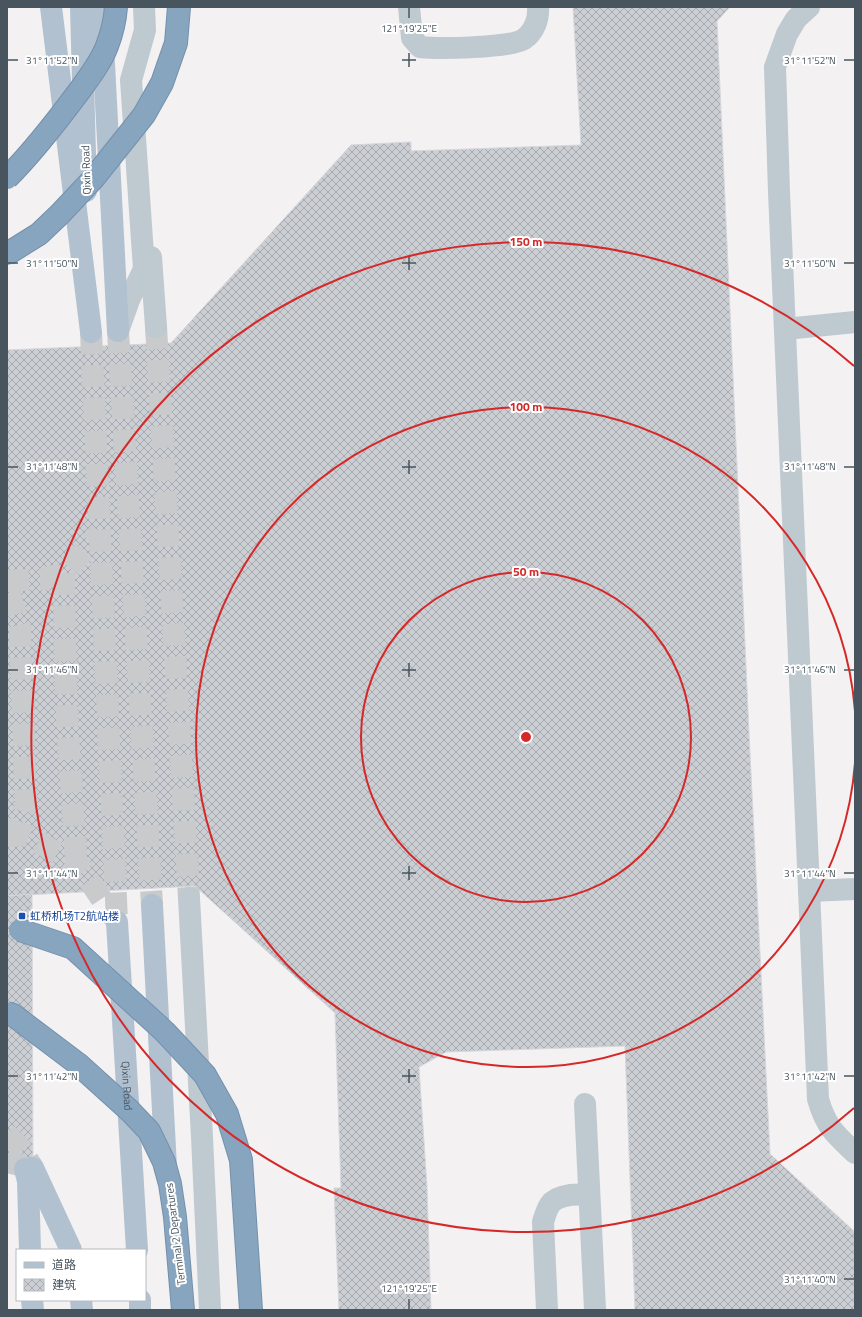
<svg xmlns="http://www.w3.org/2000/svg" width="862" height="1317" viewBox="0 0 862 1317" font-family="'Titillium Web','Noto Sans SC',sans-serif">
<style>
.building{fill:url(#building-cross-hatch);stroke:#d5d7dc}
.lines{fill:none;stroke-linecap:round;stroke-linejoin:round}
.minor-tunnel{stroke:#c8cacc;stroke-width:22;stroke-dasharray:22 11;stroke-linecap:butt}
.major-tunnel{stroke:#c8cacc;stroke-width:22;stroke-dasharray:22 11;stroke-linecap:butt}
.minor{stroke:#bfc9d0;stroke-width:22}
.major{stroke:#b1c1d0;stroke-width:22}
.highway-bridge-casing{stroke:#7390ac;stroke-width:24;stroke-linecap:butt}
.highway-bridge{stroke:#88a5c0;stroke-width:22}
.ticks{fill:none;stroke:#48555f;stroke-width:1.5}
.ring{fill:none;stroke:#d62828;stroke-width:2}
.transit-dot{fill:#1a4fb4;stroke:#fff;stroke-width:1.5}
.labels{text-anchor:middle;stroke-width:4;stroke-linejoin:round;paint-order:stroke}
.street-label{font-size:11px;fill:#48555f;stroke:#fff}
.transit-label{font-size:11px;fill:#164399;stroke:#fff;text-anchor:start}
.ticks-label{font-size:10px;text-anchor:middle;fill:#48555f;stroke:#fff;stroke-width:4;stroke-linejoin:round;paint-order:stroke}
.centre{fill:#d62828;stroke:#fff;stroke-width:2}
.ring-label{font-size:12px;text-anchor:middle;font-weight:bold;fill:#d62828;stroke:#fff;stroke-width:4;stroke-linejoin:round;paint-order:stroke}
</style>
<defs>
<pattern id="building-cross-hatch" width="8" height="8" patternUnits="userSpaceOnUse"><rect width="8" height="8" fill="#cbced3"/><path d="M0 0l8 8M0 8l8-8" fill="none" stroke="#a7aaae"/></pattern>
</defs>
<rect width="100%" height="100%" fill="#f3f1f1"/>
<g class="building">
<path d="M573,7H730L717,21L749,733L770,1154L855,1232V1310H635L625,1046L446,1052L419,1067L427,1187L431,1310H339L334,1188H341L335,1013L195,886L7,896V350L171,343L351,145L411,142V151L581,145Z"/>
<path d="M32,894L33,1168L7,1170V896Z"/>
</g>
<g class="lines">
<g class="minor-tunnel">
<path d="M156,327L189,898"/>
<path d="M64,573L66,701L76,861"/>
<path d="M7,581L44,579L64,573L100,532"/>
<path d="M7,595L11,598L20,628L26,804L20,825L8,836"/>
<path d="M7,836L26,835L50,849L76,861L117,922"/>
</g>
<g class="major-tunnel">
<path d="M118,331L152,905"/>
<path d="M91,332L117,922"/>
<path d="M7,1134L21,1148L33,1168"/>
<path d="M7,1162L20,1165L25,1169"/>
</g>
<g class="minor">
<path d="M409,7L412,38L420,47C437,49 511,48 524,39C534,32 539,19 538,7"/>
<path d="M809,7L796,19L787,34L775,67L779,192L818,1099C826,1127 835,1134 855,1153"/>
<path d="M151,257L156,327"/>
<path d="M785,329L855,322"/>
<path d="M118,331L129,300L144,269L131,80L145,30L144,7"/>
<path d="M809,891L855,889"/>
<path d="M189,898L202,1137L210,1310"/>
<path d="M585,1104L595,1310"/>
<path d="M547,1310L543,1222C545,1216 547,1207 552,1202C562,1194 577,1194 589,1195"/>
</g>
<g class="major">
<path d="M51,7L91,332"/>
<path d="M81,7L86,191"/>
<path d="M101,7L118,331"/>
<path d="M152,905L166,1167"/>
<path id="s1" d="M117,922L137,1250"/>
<path d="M33,1168L71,1250"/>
<path d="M25,1169L28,1181L30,1250"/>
<path d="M32,1300L33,1310"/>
<path d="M81,1300L82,1310"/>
<path d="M140,1300V1310"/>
</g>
<defs>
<g id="highway-bridge">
<path d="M7,178C34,151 57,121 80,90C90,76 101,62 107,46C112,33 115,20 116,7"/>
<path d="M7,254L39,234L59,215L93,179L144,115L162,83L176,43L179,7"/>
<path d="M20,930L73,948L165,1032L205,1075L227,1114L241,1160L251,1310"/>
<path d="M7,1013L13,1015L78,1064L130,1111L149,1131L164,1162L170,1184L175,1217L183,1310"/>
</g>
</defs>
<use href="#highway-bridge" class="highway-bridge-casing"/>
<use href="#highway-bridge" class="highway-bridge"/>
</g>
<path class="ticks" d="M409,8V18M409,53V67M8,60H18M402,60H416M844,60H854M409,256V270M8,263H18M402,263H416M844,263H854M409,460V474M8,467H18M402,467H416M844,467H854M409,663V677M8,670H18M402,670H416M844,670H854M409,866V880M8,873H18M402,873H416M844,873H854M409,1069V1083M8,1076H18M402,1076H416M844,1076H854M844,1279H854M409,1299V1309"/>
<g class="ring">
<circle cx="526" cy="737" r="165"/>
<path d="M855 763A330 330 0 1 1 855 711"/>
<path d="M854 1108A495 495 0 1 1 854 366"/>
</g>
<rect class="transit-dot" x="18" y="912" width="8" height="8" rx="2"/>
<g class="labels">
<g class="street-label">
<text transform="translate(86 170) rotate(-92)" y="4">Qixin Road</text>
<text dy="4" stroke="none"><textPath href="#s1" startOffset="164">Qixin Road</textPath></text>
<text transform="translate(175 1234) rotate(-97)" y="4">Terminal 2 Departures</text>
</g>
<g class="transit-label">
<text x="30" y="920">虹桥机场T2航站楼</text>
</g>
</g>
<g class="ticks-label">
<text x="409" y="32">121°19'25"E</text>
<text x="52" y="64">31°11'52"N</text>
<text x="810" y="64">31°11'52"N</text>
<text x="52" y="267">31°11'50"N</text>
<text x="810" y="267">31°11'50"N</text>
<text x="52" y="470">31°11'48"N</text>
<text x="810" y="470">31°11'48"N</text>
<text x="52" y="673">31°11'46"N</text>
<text x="810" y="673">31°11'46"N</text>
<text x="52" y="877">31°11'44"N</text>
<text x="810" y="877">31°11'44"N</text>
<text x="52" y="1080">31°11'42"N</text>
<text x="810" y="1080">31°11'42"N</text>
<text x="810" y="1283">31°11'40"N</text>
<text x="409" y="1292">121°19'25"E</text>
</g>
<circle cx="526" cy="737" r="6" class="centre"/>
<g class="ring-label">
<text x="526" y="246">150 m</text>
<text x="526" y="411">100 m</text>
<text x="526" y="576">50 m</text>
</g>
<rect width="862" height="1317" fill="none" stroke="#48555f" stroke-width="16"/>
<rect x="16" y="1249" width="130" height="52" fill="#ffffff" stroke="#b6bbbf"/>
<rect x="24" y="1262" width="20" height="6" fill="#b1c1d0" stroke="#b6bbbf"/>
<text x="52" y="1269" font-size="12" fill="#48555f">道路</text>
<rect x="24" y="1279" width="20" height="12" fill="url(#building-cross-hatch)" stroke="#b6bbbf"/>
<text x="52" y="1289" font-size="12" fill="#48555f">建筑</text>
</svg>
